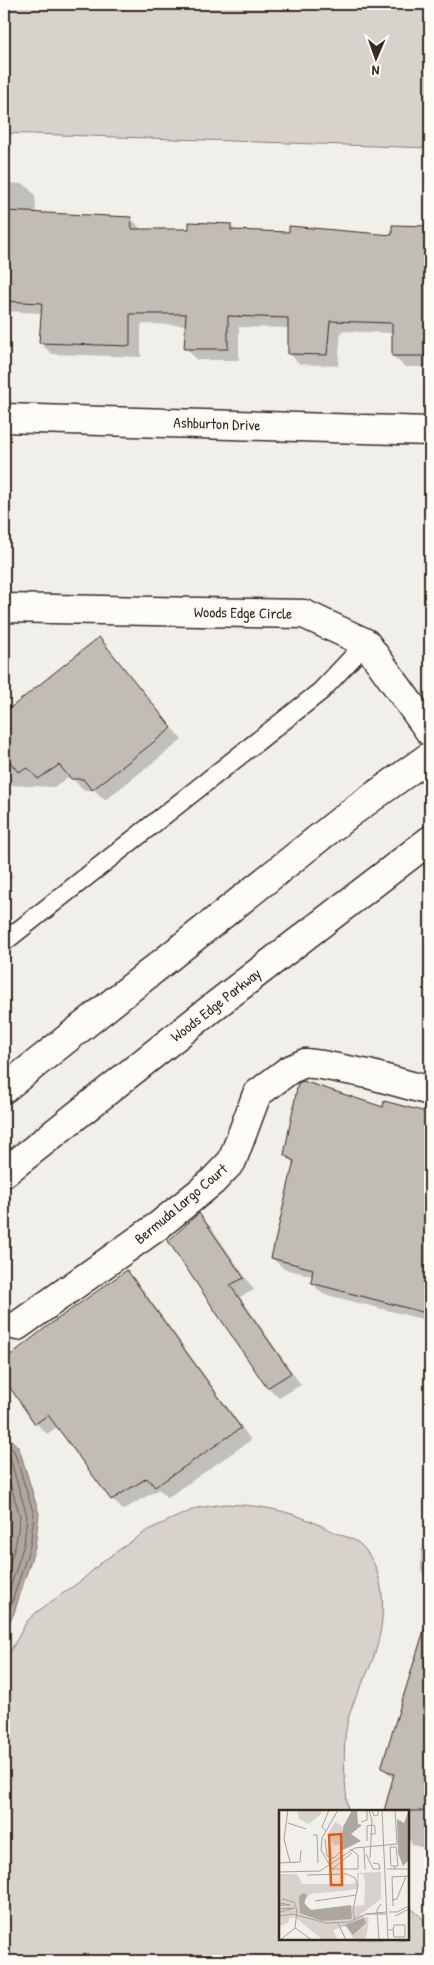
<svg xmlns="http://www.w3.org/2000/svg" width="434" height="1965" viewBox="0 0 434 1965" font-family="'Patrick Hand',sans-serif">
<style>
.green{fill:#d7d2cc;stroke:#897e75}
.water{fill:#aea69f;stroke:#80746b}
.shadow{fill:#0003}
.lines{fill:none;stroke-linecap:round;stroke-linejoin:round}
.shore{stroke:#695c52;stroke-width:1}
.building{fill:#c1bcb4;stroke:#3b2a1e}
.service-casing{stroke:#3b2a1e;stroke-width:21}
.minor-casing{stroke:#3b2a1e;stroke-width:31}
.service{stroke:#fdfcf7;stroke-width:18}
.minor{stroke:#fdfcf7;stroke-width:28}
.labels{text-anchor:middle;stroke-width:4;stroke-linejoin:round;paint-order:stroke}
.street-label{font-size:15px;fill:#3b2a1e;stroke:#fdfcf7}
.inset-road{fill:none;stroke:#a8a098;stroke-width:1}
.view{fill:#e8590c;fill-opacity:0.15;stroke:#e8590c;stroke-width:2.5}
.inset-edge{fill:none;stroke:#3b2a1e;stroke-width:2.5}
</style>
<rect width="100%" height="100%" fill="#f1efea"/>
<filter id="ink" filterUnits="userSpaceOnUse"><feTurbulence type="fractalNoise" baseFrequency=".02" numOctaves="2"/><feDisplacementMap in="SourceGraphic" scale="10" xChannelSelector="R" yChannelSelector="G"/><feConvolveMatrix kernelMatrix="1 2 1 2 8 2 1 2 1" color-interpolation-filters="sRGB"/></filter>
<g filter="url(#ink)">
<g class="green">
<path d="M4,4H430V148L4,133Z"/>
<path d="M225,1504C268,1506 292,1511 330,1530C339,1535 354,1538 361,1545C387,1572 386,1616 376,1650C369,1675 352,1698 347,1724C342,1746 345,1788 348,1811H280V1939H408V1906C434,1926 430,1929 430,1961H4V1663L27,1621L38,1611L82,1580L103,1561L148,1530L172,1519L197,1508Z"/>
</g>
<path class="water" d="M4,1432L19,1448L39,1514L35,1547L14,1613L4,1632Z"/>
<g class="shadow">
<path d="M4,183L24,184L35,195L36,214L131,218L142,230L190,231L230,225L237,232L393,236V226L430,227V367H405L393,356V333L341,331L338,366L300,364L289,353V328L239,327V360H197L186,348L187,325L141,324V357L52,354L40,343L42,313L4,311Z"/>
<path d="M99,639L182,740L105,800L94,790H83L70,776L54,787L9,785L10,820L4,826V715Z"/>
<path d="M4,848L8,857L4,863Z"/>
<path d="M4,864L13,877L4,884Z"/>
<path d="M385,1103L430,1114V1321L323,1294L312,1283L313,1276L284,1269L272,1258L294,1164L285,1155L384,1109Z"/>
<path d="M199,1215L210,1226L254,1290L240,1297L301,1385L279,1398L268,1387Z"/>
<path d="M127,1272L138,1283L251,1440L167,1498L159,1489L123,1510L112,1499L59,1426L47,1434L36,1423L4,1377V1361L49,1326Z"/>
<path d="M427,1397H430V1432Z"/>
<path d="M430,1485V1533L427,1529Z"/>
<path d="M421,1549H430V1581L421,1571Z"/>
<path d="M421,1642L430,1646V1849L413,1845L408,1839V1811H385L394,1779L383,1768Z"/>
</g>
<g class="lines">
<g class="shore">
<path d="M4,1440L14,1451L34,1515L30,1546L9,1611L4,1621"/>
<path d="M4,1449L9,1455L27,1516L24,1544L4,1608"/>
<path d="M4,1464L20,1516L16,1543L4,1583"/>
</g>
</g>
<g class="building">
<path d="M4,211L131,217L132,229H189V222L231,224V230L289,232V226L392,235V225L430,226V356H392V323L330,321L327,355L288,354V318L228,316V349H184L186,314H130V346L39,343L42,303L4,301Z"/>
<path d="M99,637L172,728L92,790L83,779H71L59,765L38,779L28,768L18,772L4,754V713Z"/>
<path d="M303,1081L383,1107L384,1101L430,1113V1314L311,1283L313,1269L271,1258L294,1161L284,1155L298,1083Z"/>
<path d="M199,1213L244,1278L230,1285L291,1373L267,1388L168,1241Z"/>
<path d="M127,1270L241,1428L155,1487L147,1478L111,1500L48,1415L35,1424L4,1379V1360L49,1325Z"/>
<path d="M424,1630L430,1631V1811H384L394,1774L381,1768Z"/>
</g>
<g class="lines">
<defs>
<path id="service" d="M4,942L321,691L366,643"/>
<g id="minor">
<path d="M4,418L430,431"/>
<path d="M4,608L304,614L366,643L430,732"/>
<path d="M4,1089L349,814L430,756"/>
<path d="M4,1173L217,1004L430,840"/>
<path d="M17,1326L158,1226L212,1182L232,1161L257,1094L289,1070L305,1063L322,1065L368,1074L430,1091"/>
</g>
</defs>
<use href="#service" class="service-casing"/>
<use href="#minor" class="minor-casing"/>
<use href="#service" class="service"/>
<use href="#minor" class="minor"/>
</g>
</g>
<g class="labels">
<g class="street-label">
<text transform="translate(217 424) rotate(2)" y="5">Ashburton Drive</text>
<text transform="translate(243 613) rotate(1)" y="5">Woods Edge Circle</text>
<text transform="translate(216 1005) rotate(-38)" y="5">Woods Edge Parkway</text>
<text transform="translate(181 1204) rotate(-40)" y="5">Bermuda Largo Court</text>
</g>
</g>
<g transform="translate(279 1810)">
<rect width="130" height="130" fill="#f1efea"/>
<path d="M18,0H42V4L30,14L20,9ZM56,12L63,16V26L61,34L55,36L49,24ZM102,62V89L81,105L90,108L87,130H75L67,116L54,120L59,130H44L16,107L10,108L9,113L0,116V64H18L23,74H73L78,72V63ZM80,64H84L86,71L85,95L37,101L27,97L26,89L32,84L79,79Z" fill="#d7d2cc" fill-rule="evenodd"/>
<path d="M73,0H78L79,14L83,15L72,24L82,31L64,40L61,36L64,17ZM129,2V51L124,56L119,43L118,9L125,13ZM25,83L28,85L25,93L32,100L72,95L73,109L43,111L21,103L20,86ZM85,108L87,113L74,125L67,116H62Z" fill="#aea69f"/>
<path class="inset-road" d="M9,0L5,29L11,52M59,0L43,28L42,40L53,59H79V45L71,39M90,0L93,11L91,48M93,0L95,6L99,5V0M103,0L109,130M82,12L88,10V0M9,13L27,19M47,21L43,17L50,0M91,24H96V16L92,15M34,25H38L39,53M46,29L48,46L55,48L62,41M88,31V16L93,15M85,38L86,59M87,44L94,59H101L100,54L94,53M0,53L21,52L22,40M116,56H119L117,37H111L112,56H116V59M53,59L73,43M108,59H130M0,62L41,61L76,38L118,34L116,0M28,65L68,64L76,68L79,75L74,101L76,110M113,90L118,89L127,66M36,91L77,85M1,95H11L1,93M114,96L113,67L130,66M1,99L16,98M1,102L16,98M107,102L87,104H107M110,102H118L130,96M0,106L14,104L47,113L70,112L87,104M116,106L130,99M59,113L67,130M16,118L33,130M110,120H114L115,115H126V127H115L114,120M1,130L16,118L18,100L15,92L3,89M100,130L98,100L102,94"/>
<path class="view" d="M62,24L63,75H52L50,25Z"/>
<rect width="130" height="130" class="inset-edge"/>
</g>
<rect width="434" height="1965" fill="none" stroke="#fdfcf7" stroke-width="20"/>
<rect x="10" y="10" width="414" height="1945" fill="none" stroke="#3b2a1e" stroke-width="2" filter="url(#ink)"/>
<g transform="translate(376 58) rotate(182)" stroke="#fdfcf7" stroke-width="4" paint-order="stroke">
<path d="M0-4L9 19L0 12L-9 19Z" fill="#3b2a1e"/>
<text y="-8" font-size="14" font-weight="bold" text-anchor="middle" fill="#3b2a1e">N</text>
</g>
</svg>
